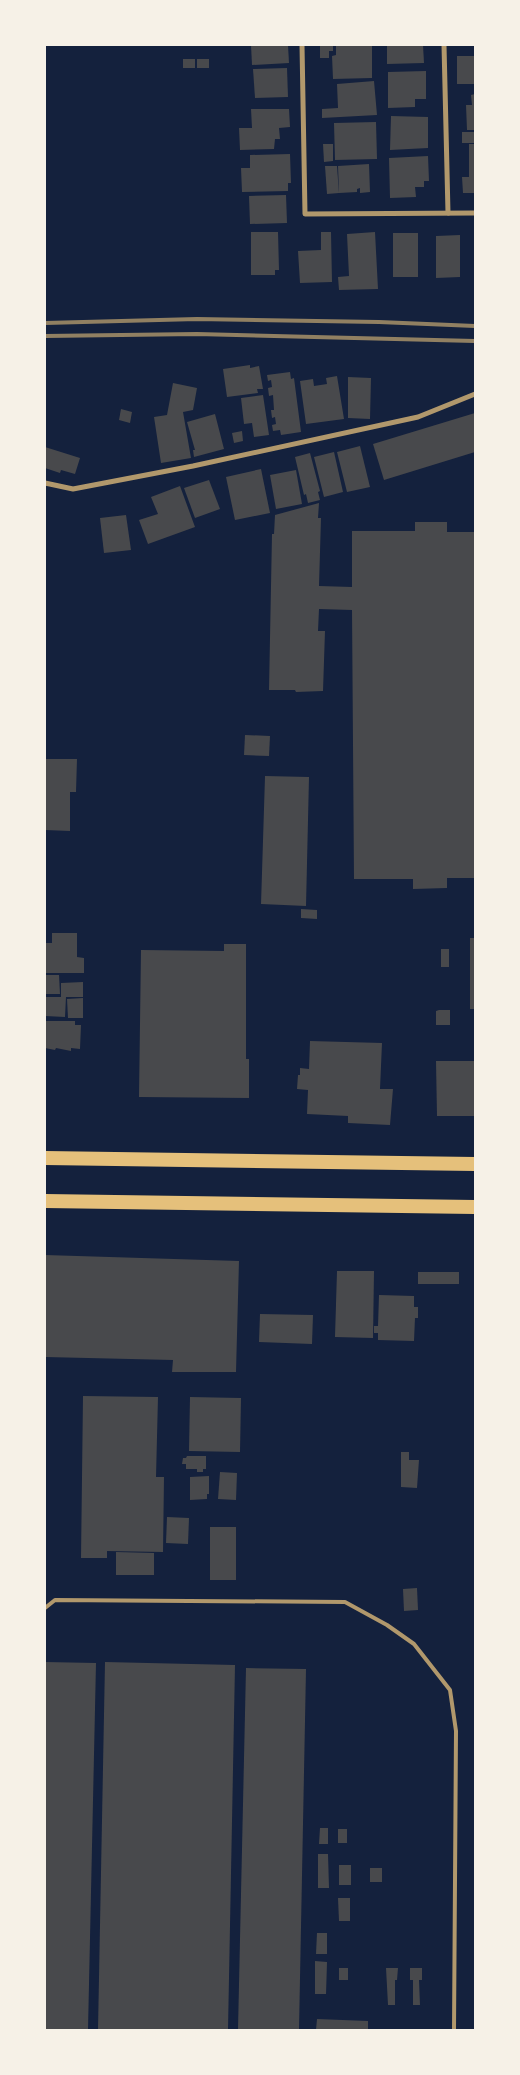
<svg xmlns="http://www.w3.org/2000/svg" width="520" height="2075" viewBox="0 0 520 2075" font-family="'Varela Round',sans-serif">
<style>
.building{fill:#48494c}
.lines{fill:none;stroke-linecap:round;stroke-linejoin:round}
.service{stroke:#b1986c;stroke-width:4}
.minor{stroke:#b1986c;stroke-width:5}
.trunk{stroke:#e5c07b;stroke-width:14}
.rail{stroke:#918062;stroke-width:4}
</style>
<rect width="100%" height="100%" fill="#14213d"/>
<g class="building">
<path d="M251,45H288L289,63L252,65Z"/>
<path d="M320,45H333V51H329V58H320Z"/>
<path d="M336,45H372V78L333,79L332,56L336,55Z"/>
<path d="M387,45H423L424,63L387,64Z"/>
<rect x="457" y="56" width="18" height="28"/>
<rect x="183" y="59" width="12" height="9"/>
<rect x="197" y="59" width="12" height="9"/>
<path d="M287,68L288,97L255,98L253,69Z"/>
<path d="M426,71V99H415V107L388,108V72Z"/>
<path d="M374,81L377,115L322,118V109L338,108L337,84Z"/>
<path d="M475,94V130H467L466,105H472L471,95Z"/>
<path d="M251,109H289L290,127L279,128L280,139H275L274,149L240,150L239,128H252Z"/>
<path d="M391,116L428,117V148L390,150Z"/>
<path d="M376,122L377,159L335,160L334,123Z"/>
<rect x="462" y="132" width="13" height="11"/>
<path d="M323,144H333V161L324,162Z"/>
<path d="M469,144H475V193H463L462,177H469Z"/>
<path d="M290,154L291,183H288V191L242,192L241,168H250V155Z"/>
<path d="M428,156L429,181H424V187H415L416,197L390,198L389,158Z"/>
<path d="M369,164L370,192L360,193V188L357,189V192L339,193L338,166Z"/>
<path d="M325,166H337L339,193L327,194Z"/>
<path d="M286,195L287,223L250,224L249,196Z"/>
<path d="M251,232H278L279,270H275V275H251Z"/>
<path d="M321,232H331L332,282L300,283L298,251L321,250Z"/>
<path d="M375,232L378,289L339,290L338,277L349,276L347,234Z"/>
<rect x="393" y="233" width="25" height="44"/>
<path d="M460,235V277L436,278V236Z"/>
<path d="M250,365V368L259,366L263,389H257L258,393L227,397L223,369Z"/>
<path d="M290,372L291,379L294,378L301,432L281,435L280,430L273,431L272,425L276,424L275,417L272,418L271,410H274L273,395L269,396L268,388L272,387L271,380L268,381L267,375Z"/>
<path d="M337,376L344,419L306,424L300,381L313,379L314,386L327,384L326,378Z"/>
<path d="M348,377L371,378L370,419L348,418Z"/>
<path d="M173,383L197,388L193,410L183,412L191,458L161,463L154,417L167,415Z"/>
<path d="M263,395L269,435L254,437L252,423L244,424L241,398Z"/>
<path d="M121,409L132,412L130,423L119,420Z"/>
<path d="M475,413V452L384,480L373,444Z"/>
<path d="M215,414L224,449L194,457L193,450H195L187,422Z"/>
<path d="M242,431L243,441L234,443L232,433Z"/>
<path d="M360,446L370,487L347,492L337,452Z"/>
<path d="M45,447L80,458L75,474L61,470L60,473L45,468Z"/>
<path d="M334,452L343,492L324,497L314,457Z"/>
<path d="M310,453L320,491L318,492L320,500L308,503L306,494L304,495L295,457Z"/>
<path d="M261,469L270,513L235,520L226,477Z"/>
<path d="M296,470L302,504L276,509L270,475Z"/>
<path d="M209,480L220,509L195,518L184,488Z"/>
<path d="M180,486L195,527L148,544L139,520L158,514L151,497Z"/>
<path d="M319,503L318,518H321L319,586L352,587V531H415V522H447V532H475V878H447V888L413,889V879H354L352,610L319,609L318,631H325L323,691L296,692L295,690H269L272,534H274L275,515Z"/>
<path d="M126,515L131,550L104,553L100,518Z"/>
<path d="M245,735L270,736L269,756L244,755Z"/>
<path d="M45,759H77L76,792H70V831L45,830Z"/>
<path d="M265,776L309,777L306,906L261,904Z"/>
<path d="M301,909L317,910V919L301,918Z"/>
<path d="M52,933H77V957L84,958V973H45V943H52Z"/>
<rect x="470" y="938" width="5" height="71"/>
<path d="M224,944H246V1059H249V1098L139,1097L141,950L224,951Z"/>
<rect x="441" y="949" width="8" height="18"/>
<path d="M45,975H59L60,994H45Z"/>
<path d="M83,982V997H66L65,1017L45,1016V997H61V983Z"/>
<path d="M83,998V1018H68L67,999Z"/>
<path d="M439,1010H450V1025H436V1011Z"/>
<path d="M45,1021H75V1025H81L80,1049L71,1048V1051L56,1048L55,1050L45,1048Z"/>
<path d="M310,1041L382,1043L380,1089H393L390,1125L348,1123V1116L307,1114L308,1090L297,1089L298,1075H300V1068L309,1069Z"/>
<path d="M436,1061H474V1116H437Z"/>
<path d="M45,1255L239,1261L236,1372H172L173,1360L45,1357Z"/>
<path d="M337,1271H374L373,1338L335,1337Z"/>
<rect x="418" y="1272" width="41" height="12"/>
<path d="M379,1295L414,1296V1307H418V1318H415L414,1341L378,1340V1333H374V1326H378Z"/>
<path d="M260,1314L313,1315L312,1344L259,1342Z"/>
<path d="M83,1396L158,1397L156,1477H164L163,1552L107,1551V1558H81Z"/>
<path d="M190,1397L241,1398L240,1452L189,1451Z"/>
<path d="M401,1452H409V1460H419L417,1488L401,1487Z"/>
<path d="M187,1456H206V1469H203V1472H197V1469H186V1464H182L183,1458H186Z"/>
<path d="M220,1472L237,1473L236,1500L218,1499Z"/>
<path d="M209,1476V1494H207V1499L190,1500V1477Z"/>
<path d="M167,1517L189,1518L188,1544L166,1543Z"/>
<rect x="210" y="1527" width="26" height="53"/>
<path d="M116,1552L154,1553V1575H116Z"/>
<path d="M417,1588L418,1610L404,1611L403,1589Z"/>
<path d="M45,1662L96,1663L88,2030H45Z"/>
<path d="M105,1662L235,1665L228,2030H98Z"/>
<path d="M246,1668L306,1669L299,2030H238Z"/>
<path d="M320,1828H328V1844H319Z"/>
<rect x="338" y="1829" width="9" height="14"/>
<path d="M318,1854H328L329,1888H318Z"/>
<rect x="339" y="1865" width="12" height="20"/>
<rect x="370" y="1868" width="12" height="14"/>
<path d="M338,1898H350V1921H339Z"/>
<path d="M317,1933H327V1954H316Z"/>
<path d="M315,1961L327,1962L326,1994H315Z"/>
<rect x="339" y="1968" width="9" height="12"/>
<path d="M386,1968H398L397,1980H395V2005H388Z"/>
<path d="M410,1968H422V1980H419L420,2005H413V1980H410Z"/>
<path d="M317,2019L368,2021V2030H316Z"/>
</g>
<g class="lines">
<path class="service" d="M45,1608L55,1600L345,1602L387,1625L414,1644L450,1690L456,1731L454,2030"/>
<g class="minor">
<path d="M302,45L305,214L475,213"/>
<path d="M444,45L448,213"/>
<path d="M45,483L73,489L193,466L418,417L475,394"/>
</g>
<g class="trunk">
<path d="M45,1158L475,1164"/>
<path d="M45,1201L475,1207"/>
</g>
<g class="rail">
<path d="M45,323L197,319L379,322L475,326"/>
<path d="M45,336L197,334L475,341"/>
</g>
</g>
<rect width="520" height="2075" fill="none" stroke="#f6f1e7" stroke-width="92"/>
</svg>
